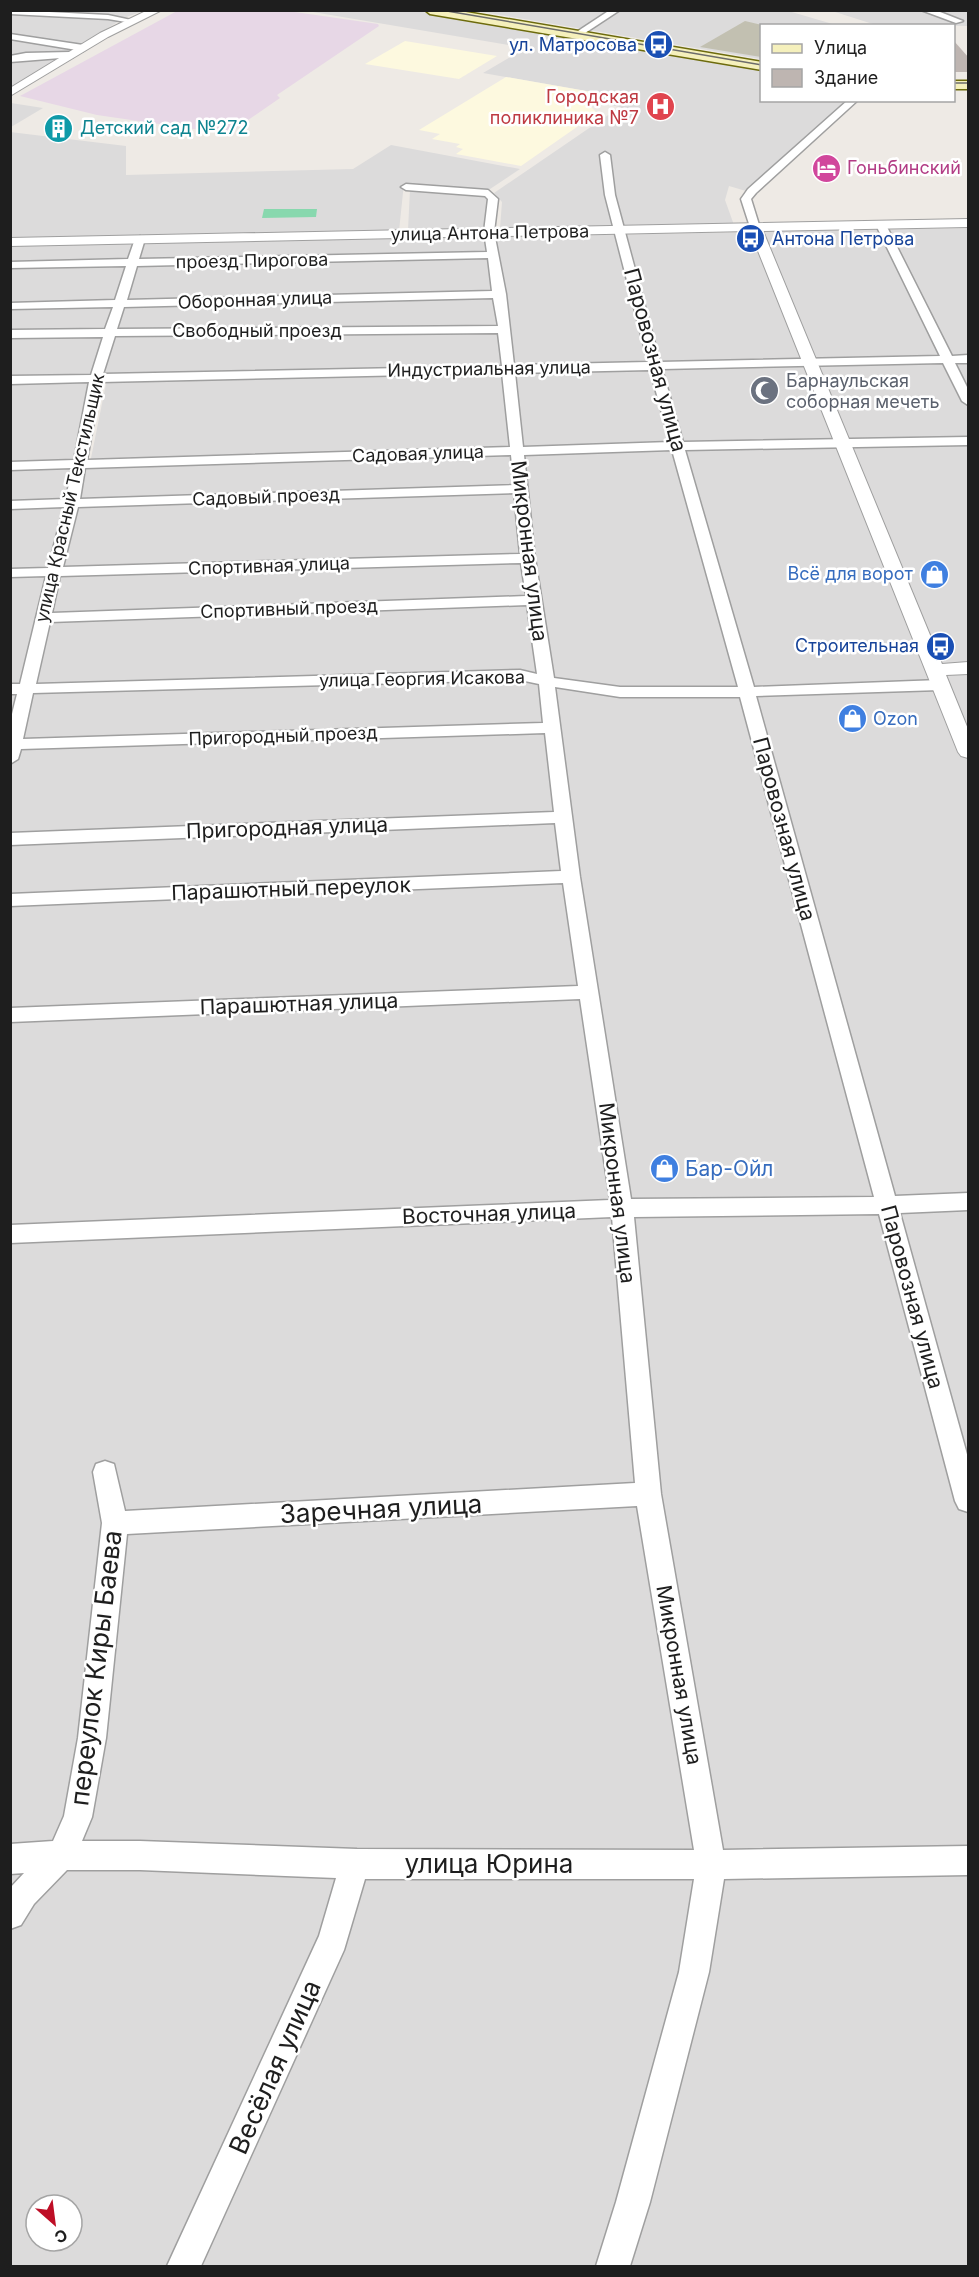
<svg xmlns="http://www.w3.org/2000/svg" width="979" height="2277" viewBox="0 0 979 2277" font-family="Inter,sans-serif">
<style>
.residential{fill:#dcdbdb;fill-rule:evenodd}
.industrial{fill:#e7d7e6}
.education{fill:#fdf9df}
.construction{fill:#c2c0b1}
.pitch{fill:#88d8ae}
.building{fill:#beb5b1}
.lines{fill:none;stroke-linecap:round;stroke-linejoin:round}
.minor-casing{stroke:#9f9f9f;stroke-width:3}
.tertiary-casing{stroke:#9f9f9f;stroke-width:2}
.secondary-casing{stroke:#6d6b0c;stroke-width:3}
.minor{fill:#fff;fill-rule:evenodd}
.tertiary{fill:#fff;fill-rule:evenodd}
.secondary{fill:#f5f0bc;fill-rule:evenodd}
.tram{stroke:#6c6c6c;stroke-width:1.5}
.labels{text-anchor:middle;stroke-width:5;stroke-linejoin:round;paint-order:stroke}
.far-transit-label{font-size:18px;fill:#164399;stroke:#fff;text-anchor:end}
.far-health-label{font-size:18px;fill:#be3a42;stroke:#fff;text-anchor:end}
.far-culture-label{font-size:18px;fill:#0d838f;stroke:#fff;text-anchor:start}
.far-hotel-label{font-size:18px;fill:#b23c85;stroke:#fff;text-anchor:start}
.far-street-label{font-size:18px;fill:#1e1e1e;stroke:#fff}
.far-worship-label{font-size:18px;fill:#5b616d;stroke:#fff;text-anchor:start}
.far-shop-label{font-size:18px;fill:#366cbe;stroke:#fff;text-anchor:end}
.street-label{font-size:21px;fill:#1e1e1e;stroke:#fff}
.shop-label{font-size:21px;fill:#366cbe;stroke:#fff;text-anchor:start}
.near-street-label{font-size:26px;fill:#1e1e1e;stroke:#fff}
</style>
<rect width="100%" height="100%" fill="#eeeae5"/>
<g class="residential">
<path d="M316,10L416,11L761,70L762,100L848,101L746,191L729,186L725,200L734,225L500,228L502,202L494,193L620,107L594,102L604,94L483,73L526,48L313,12Z"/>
<path d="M785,10L836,25L762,26L761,59L477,11Z"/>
<path d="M11,11H143L124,18L11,88Z"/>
<path d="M832,11H968V26L876,25Z"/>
<path d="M11,103L43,108L11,127Z"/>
<path d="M10,132L126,146V175L353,169L391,145L520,169L487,191L404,183L399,231L11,239Z"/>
<path d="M410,190L489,197L485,229L408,230Z"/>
<path d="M968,228V2266H11V470L89,468L108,374L11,376L10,246ZM36,2205H72V2241H36Z"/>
<path d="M85,381L88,384L73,459L67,462L11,463L10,383Z"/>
</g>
<path class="industrial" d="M177,11H288L378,24L379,26L277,95L280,98L228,134L97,115L20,96Z"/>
<g class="education">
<path d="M405,41L497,56L459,79L365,64Z"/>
<path d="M506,77L603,94L589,105L597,113L521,166L456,154L463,149L456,147L460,144L432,139L440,134L419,130Z"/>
</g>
<path class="construction" d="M745,21L762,25L761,57L700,47Z"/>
<path class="pitch" d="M264,209H317L316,217L262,218Z"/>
<path class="building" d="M954,41L969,58V72H954Z"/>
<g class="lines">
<defs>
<g id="minor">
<path d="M10,10L108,15L136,21L132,23L108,19L10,14Z"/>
<path d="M610,10H620L579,37L572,35Z"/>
<path d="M921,10H935L963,21L956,23Z"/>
<path d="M10,34L83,45L87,48L83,51L10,39Z"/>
<path d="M70,52L74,55L73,57L10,62V56L26,53Z"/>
<path d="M848,100H858L756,193L751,199L760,228L759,230H751L741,199L748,189Z"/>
<path d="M605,152L610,155L615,195L660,362L940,356L876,225L881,222L886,225L952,356L968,355V363H955L968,389V405L962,401L943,363L662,369L683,442L968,437V445L685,450L754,687L940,680L948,685L940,690L756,696L895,1196L968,1193V1210L900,1213L968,1458V1512L959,1509L955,1501L879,1214L634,1217L661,1494L723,1850L968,1846V1875L724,1879L709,1972L650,2202L630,2266H596L616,2202L679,1972L694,1879H365L344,1950L201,2266H167L319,1936L336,1878L140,1870H67L34,1904L21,1925L10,1929V1888L24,1873L10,1874V1844L53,1841L64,1816L78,1738L102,1523L93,1472L96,1464L105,1461L114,1464L125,1511L635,1483L612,1217L10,1243V1225L610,1200L580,999L10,1022V1008L578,986L563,883L10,906V894L561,871L555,823L10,845V833L554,812L545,733L21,749L18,759L10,764V722L17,694H10V684H20L46,576L10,577V569L48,568L64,507L10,509V501L66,499L72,468L10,470V462L74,460L89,382L10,384V376L91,375L103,337L10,338V330L105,329L113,307L10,309V303L115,300L126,266L10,268V262L128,259L135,239L140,236L145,239L139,259L487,252L484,232L488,199L485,196L406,190L401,187L406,184L488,190L498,199L494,232L506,294L514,365L648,362L605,195L600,155ZM488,258L492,291L127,300L137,266ZM493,298L498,326L117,329L124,307ZM498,333L502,366L103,374L115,336ZM650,370L670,442L523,447L515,373ZM502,373L510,447L87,460L101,382ZM672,450L738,687H620L554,678L535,558L524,455ZM511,455L514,485L80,499L85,468ZM514,493L520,554L63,567L78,507ZM521,563L526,596L52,613L60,576ZM527,605L537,674L520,670L36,684L50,622ZM520,680L539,684L543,723L23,739L33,693ZM555,687L620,697H740L874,1197L631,1199L580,877ZM637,1506L694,1850L357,1849L140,1841H82L92,1817L106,1738L127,1534Z"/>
</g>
<g id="tertiary">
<path d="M148,10H162L108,37L10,96V88L100,33Z"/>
<path d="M968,219V227L763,231L942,664L968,662V674L946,675L968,729V758L961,756L958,752L750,231L10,246V238Z"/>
</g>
<g id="secondary">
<path d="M425,10H454L762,62V70L430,14Z"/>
<rect x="954" y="81" width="14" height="8"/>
</g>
</defs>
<use href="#minor" class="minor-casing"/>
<use href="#tertiary" class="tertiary-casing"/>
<use href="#secondary" class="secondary-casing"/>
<use href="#minor" class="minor"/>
<use href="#tertiary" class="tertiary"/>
<use href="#secondary" class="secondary"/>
<g class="tram">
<path d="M441,10L762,65"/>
<path d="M954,83H968"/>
</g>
</g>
<defs>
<symbol id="bus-disc" viewBox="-11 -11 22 22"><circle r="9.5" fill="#1a4fb4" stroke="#fff"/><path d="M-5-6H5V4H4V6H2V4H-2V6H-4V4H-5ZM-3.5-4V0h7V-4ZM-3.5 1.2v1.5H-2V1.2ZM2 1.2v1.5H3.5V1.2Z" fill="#fff"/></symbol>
<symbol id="hospital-disc" viewBox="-11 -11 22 22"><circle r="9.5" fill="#e0444e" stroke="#fff"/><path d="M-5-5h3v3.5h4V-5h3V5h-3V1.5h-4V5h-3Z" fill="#fff"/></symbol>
<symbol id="building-disc" viewBox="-11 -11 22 22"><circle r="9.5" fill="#0f9aa8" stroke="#fff"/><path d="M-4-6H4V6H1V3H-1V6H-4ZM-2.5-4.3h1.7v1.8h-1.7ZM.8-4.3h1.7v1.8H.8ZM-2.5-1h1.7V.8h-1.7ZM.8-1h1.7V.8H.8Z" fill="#fff"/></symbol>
<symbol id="hotel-disc" viewBox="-11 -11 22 22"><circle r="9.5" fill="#d1479c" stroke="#fff"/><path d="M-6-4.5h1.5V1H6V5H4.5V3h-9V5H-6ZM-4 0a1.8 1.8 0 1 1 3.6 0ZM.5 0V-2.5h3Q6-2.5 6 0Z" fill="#fff"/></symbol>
<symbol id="mosque-disc" viewBox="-11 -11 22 22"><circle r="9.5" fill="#6b7280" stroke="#fff"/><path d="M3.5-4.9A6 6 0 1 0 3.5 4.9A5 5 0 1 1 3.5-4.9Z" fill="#fff"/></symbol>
<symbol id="shop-disc" viewBox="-11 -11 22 22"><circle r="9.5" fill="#3f7fe0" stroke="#fff"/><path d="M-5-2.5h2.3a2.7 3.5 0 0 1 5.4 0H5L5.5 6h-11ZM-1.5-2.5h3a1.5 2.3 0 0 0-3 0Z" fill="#fff"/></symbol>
</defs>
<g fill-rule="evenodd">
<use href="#bus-disc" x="642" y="28" width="33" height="33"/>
<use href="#hospital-disc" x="644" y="90" width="33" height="33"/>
<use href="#building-disc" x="42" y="112" width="33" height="33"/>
<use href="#hotel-disc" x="810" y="152" width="33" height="33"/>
<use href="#bus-disc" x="734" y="222" width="33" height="33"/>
<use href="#mosque-disc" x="748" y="374" width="33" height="33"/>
<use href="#shop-disc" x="918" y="558" width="33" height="33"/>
<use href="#bus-disc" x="924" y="630" width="33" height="33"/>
<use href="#shop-disc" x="836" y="702" width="33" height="33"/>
<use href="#shop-disc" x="648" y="1152" width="33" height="33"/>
</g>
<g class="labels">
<g class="far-transit-label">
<text x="637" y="51">ул. Матросова</text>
<text x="772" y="245" text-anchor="start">Антона Петрова</text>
<text x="919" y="652">Строительная</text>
</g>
<g class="far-health-label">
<text x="639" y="103">Городская<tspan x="639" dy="21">поликлиника №7</tspan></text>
</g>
<g class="far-culture-label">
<text x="80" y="134">Детский сад №272</text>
</g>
<g class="far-hotel-label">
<text x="847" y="174">Гоньбинский</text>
</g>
<g class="far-street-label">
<text transform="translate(490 233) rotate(-1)" y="6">улица Антона Петрова</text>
<text transform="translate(252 261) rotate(-1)" y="6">проезд Пирогова</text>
<text transform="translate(255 300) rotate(-2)" y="6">Оборонная улица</text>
<text x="257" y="337">Свободный проезд</text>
<text transform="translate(489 369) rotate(-1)" y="6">Индустриальная улица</text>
<text transform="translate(418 454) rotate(-2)" y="6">Садовая улица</text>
<text transform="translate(266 497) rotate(-2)" y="6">Садовый проезд</text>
<text transform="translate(70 498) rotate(-77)" y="6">улица Красный Текстильщик</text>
<text transform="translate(269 566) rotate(-2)" y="6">Спортивная улица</text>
<text transform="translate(289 609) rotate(-2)" y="6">Спортивный проезд</text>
<text transform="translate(422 679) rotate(-1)" y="6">улица Георгия Исакова</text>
<text transform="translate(283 736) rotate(-2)" y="6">Пригородный проезд</text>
</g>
<g class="far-worship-label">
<text x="786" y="387">Барнаульская<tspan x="786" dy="21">соборная мечеть</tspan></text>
</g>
<g class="far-shop-label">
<text x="913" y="580">Всё для ворот</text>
<text x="873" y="725" text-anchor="start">Ozon</text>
</g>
<g class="street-label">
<text transform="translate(655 360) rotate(75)" y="7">Паровозная улица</text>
<text transform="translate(529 551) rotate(83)" y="7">Микронная улица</text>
<text transform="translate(287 828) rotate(-2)" y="7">Пригородная улица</text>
<text transform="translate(784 829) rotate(75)" y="7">Паровозная улица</text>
<text transform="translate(291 889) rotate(-2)" y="7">Парашютный переулок</text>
<text transform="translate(299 1004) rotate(-2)" y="7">Парашютная улица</text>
<text transform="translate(617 1193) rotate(83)" y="7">Микронная улица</text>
<text transform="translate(489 1214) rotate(-2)" y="7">Восточная улица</text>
<text transform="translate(912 1297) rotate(75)" y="7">Паровозная улица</text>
<text transform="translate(679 1675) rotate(80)" y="7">Микронная улица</text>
</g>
<g class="shop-label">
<text x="685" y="1176">Бар-Ойл</text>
</g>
<g class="near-street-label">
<text transform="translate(381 1509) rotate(-3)" y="9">Заречная улица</text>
<text transform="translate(96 1668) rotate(-83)" y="9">переулок Киры Баева</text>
<text x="489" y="1873">улица Юрина</text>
<text transform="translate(275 2067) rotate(-66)" y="9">Весёлая улица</text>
</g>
</g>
<rect width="979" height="2277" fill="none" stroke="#1e1e1e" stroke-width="24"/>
<rect x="760" y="24" width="195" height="78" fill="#ffffff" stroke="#a5a5a5" stroke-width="1.5"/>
<rect x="772" y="44" width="30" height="9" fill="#f5f0bc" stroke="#a5a5a5" stroke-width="1.5"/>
<text x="814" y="54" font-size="18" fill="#1e1e1e">Улица</text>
<rect x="772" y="69" width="30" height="18" fill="#beb5b1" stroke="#a5a5a5" stroke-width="1.5"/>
<text x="814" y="84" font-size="18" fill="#1e1e1e">Здание</text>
<g transform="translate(54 2223) rotate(152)"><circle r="28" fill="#ffffff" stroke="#a5a5a5" stroke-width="1.5"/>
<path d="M0-4.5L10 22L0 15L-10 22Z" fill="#be0e26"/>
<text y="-9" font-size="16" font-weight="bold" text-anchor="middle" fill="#1e1e1e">С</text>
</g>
</svg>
